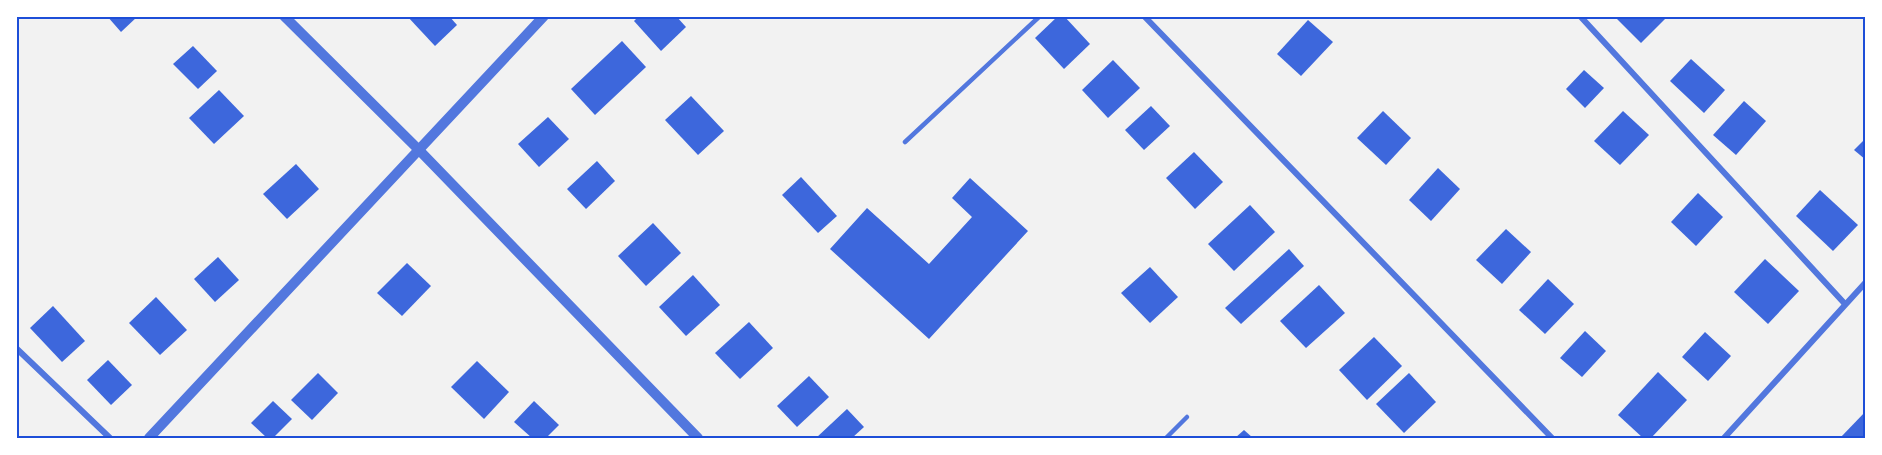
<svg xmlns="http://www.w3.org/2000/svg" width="1882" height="455" viewBox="0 0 1882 455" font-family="'Noto Serif',serif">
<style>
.building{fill:#3d67dc}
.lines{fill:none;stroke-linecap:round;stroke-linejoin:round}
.service{stroke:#5277de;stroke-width:4.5}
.minor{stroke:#5277de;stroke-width:6}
.tertiary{stroke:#5277de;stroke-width:10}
.neatline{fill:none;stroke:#1d4ed8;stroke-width:2}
</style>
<rect width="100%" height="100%" fill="#f2f2f2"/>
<g class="building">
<path d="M107,16H138L121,32Z"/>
<path d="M407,16H449L457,25L435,46Z"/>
<path d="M639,16H676L686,27L661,51L634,21Z"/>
<path d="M1058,16H1064L1090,44L1064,69L1035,38Z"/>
<path d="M1614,16H1668L1641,43Z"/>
<path d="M1308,20L1333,42L1301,76L1277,54Z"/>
<path d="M622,41L646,67L595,115L571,89Z"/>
<path d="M193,46L217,71L198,89L173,64Z"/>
<path d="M1691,59L1725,90L1704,113L1670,81Z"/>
<path d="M1113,60L1140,88L1108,118L1082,90Z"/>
<path d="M1584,70L1604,88L1585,108L1566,89Z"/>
<path d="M219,90L244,116L214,144L189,118Z"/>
<path d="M691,96L724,131L698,155L665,120Z"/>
<path d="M1744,101L1766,121L1736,155L1713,135Z"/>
<path d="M1151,106L1170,126L1144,150L1125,130Z"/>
<path d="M1383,111L1411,138L1386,165L1357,138Z"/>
<path d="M1623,111L1649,135L1620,165L1594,141Z"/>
<path d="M548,117L569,139L539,167L518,144Z"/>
<path d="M1866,138V160L1854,150Z"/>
<path d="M1194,152L1223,182L1195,209L1166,178Z"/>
<path d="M597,161L615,181L586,209L567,189Z"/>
<path d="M296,164L319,189L287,219L263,194Z"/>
<path d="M1438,168L1460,189L1431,221L1409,200Z"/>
<path d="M801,177L837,216L818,233L782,195Z"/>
<path d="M970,178L1028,231L929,339L830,249L867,208L929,264L972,217L952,198Z"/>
<path d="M1820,190L1858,225L1833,251L1796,216Z"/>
<path d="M1698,193L1723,217L1696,246L1671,222Z"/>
<path d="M1250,205L1275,232L1234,271L1208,244Z"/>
<path d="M653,223L681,253L646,286L618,256Z"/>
<path d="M1506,229L1531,252L1502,284L1476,260Z"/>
<path d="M1289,249L1304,266L1241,324L1225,308Z"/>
<path d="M218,257L239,280L215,302L194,279Z"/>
<path d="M1765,259L1799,291L1768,324L1734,292Z"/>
<path d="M407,263L431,286L402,316L377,293Z"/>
<path d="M1150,267L1178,297L1150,323L1121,293Z"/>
<path d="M693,275L720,305L686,336L659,307Z"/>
<path d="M1548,279L1574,304L1545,334L1519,310Z"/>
<path d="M1319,285L1345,313L1306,348L1280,321Z"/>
<path d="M156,297L187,330L160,355L129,323Z"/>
<path d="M53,306L85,341L62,362L30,328Z"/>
<path d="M749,322L773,348L740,379L715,353Z"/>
<path d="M1585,331L1606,351L1582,377L1560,358Z"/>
<path d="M1705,332L1731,356L1708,381L1682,357Z"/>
<path d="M1374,337L1402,366L1367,400L1339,370Z"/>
<path d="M108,360L132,385L111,405L87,380Z"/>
<path d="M477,361L509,392L484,419L451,387Z"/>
<path d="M1658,372L1687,400L1651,438H1643L1618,415Z"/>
<path d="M318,373L338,393L312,420L291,400Z"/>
<path d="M1409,373L1436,402L1404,433L1376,404Z"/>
<path d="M809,376L829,397L797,427L777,406Z"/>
<path d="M273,401L292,419L273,438H267L251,423Z"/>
<path d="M534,401L559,425L546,438H532L514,422Z"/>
<path d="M847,409L864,427L852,438H816Z"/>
<path d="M1866,411V438H1840Z"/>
<path d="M1244,430L1253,438H1235Z"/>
</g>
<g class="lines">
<g class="service">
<path d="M905,142L1040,16"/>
<path d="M1166,438L1187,417"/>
</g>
<g class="minor">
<path d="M1144,16L1552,438"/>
<path d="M1580,16L1845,304"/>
<path d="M16,348L110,438"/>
<path d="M1724,438L1866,282"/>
</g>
<g class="tertiary">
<path d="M284,16L419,150L698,438"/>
<path d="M149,438L544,16"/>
</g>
</g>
<rect width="1882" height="455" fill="none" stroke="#ffffff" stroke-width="36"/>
<rect x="18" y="18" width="1846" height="419" class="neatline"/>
</svg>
